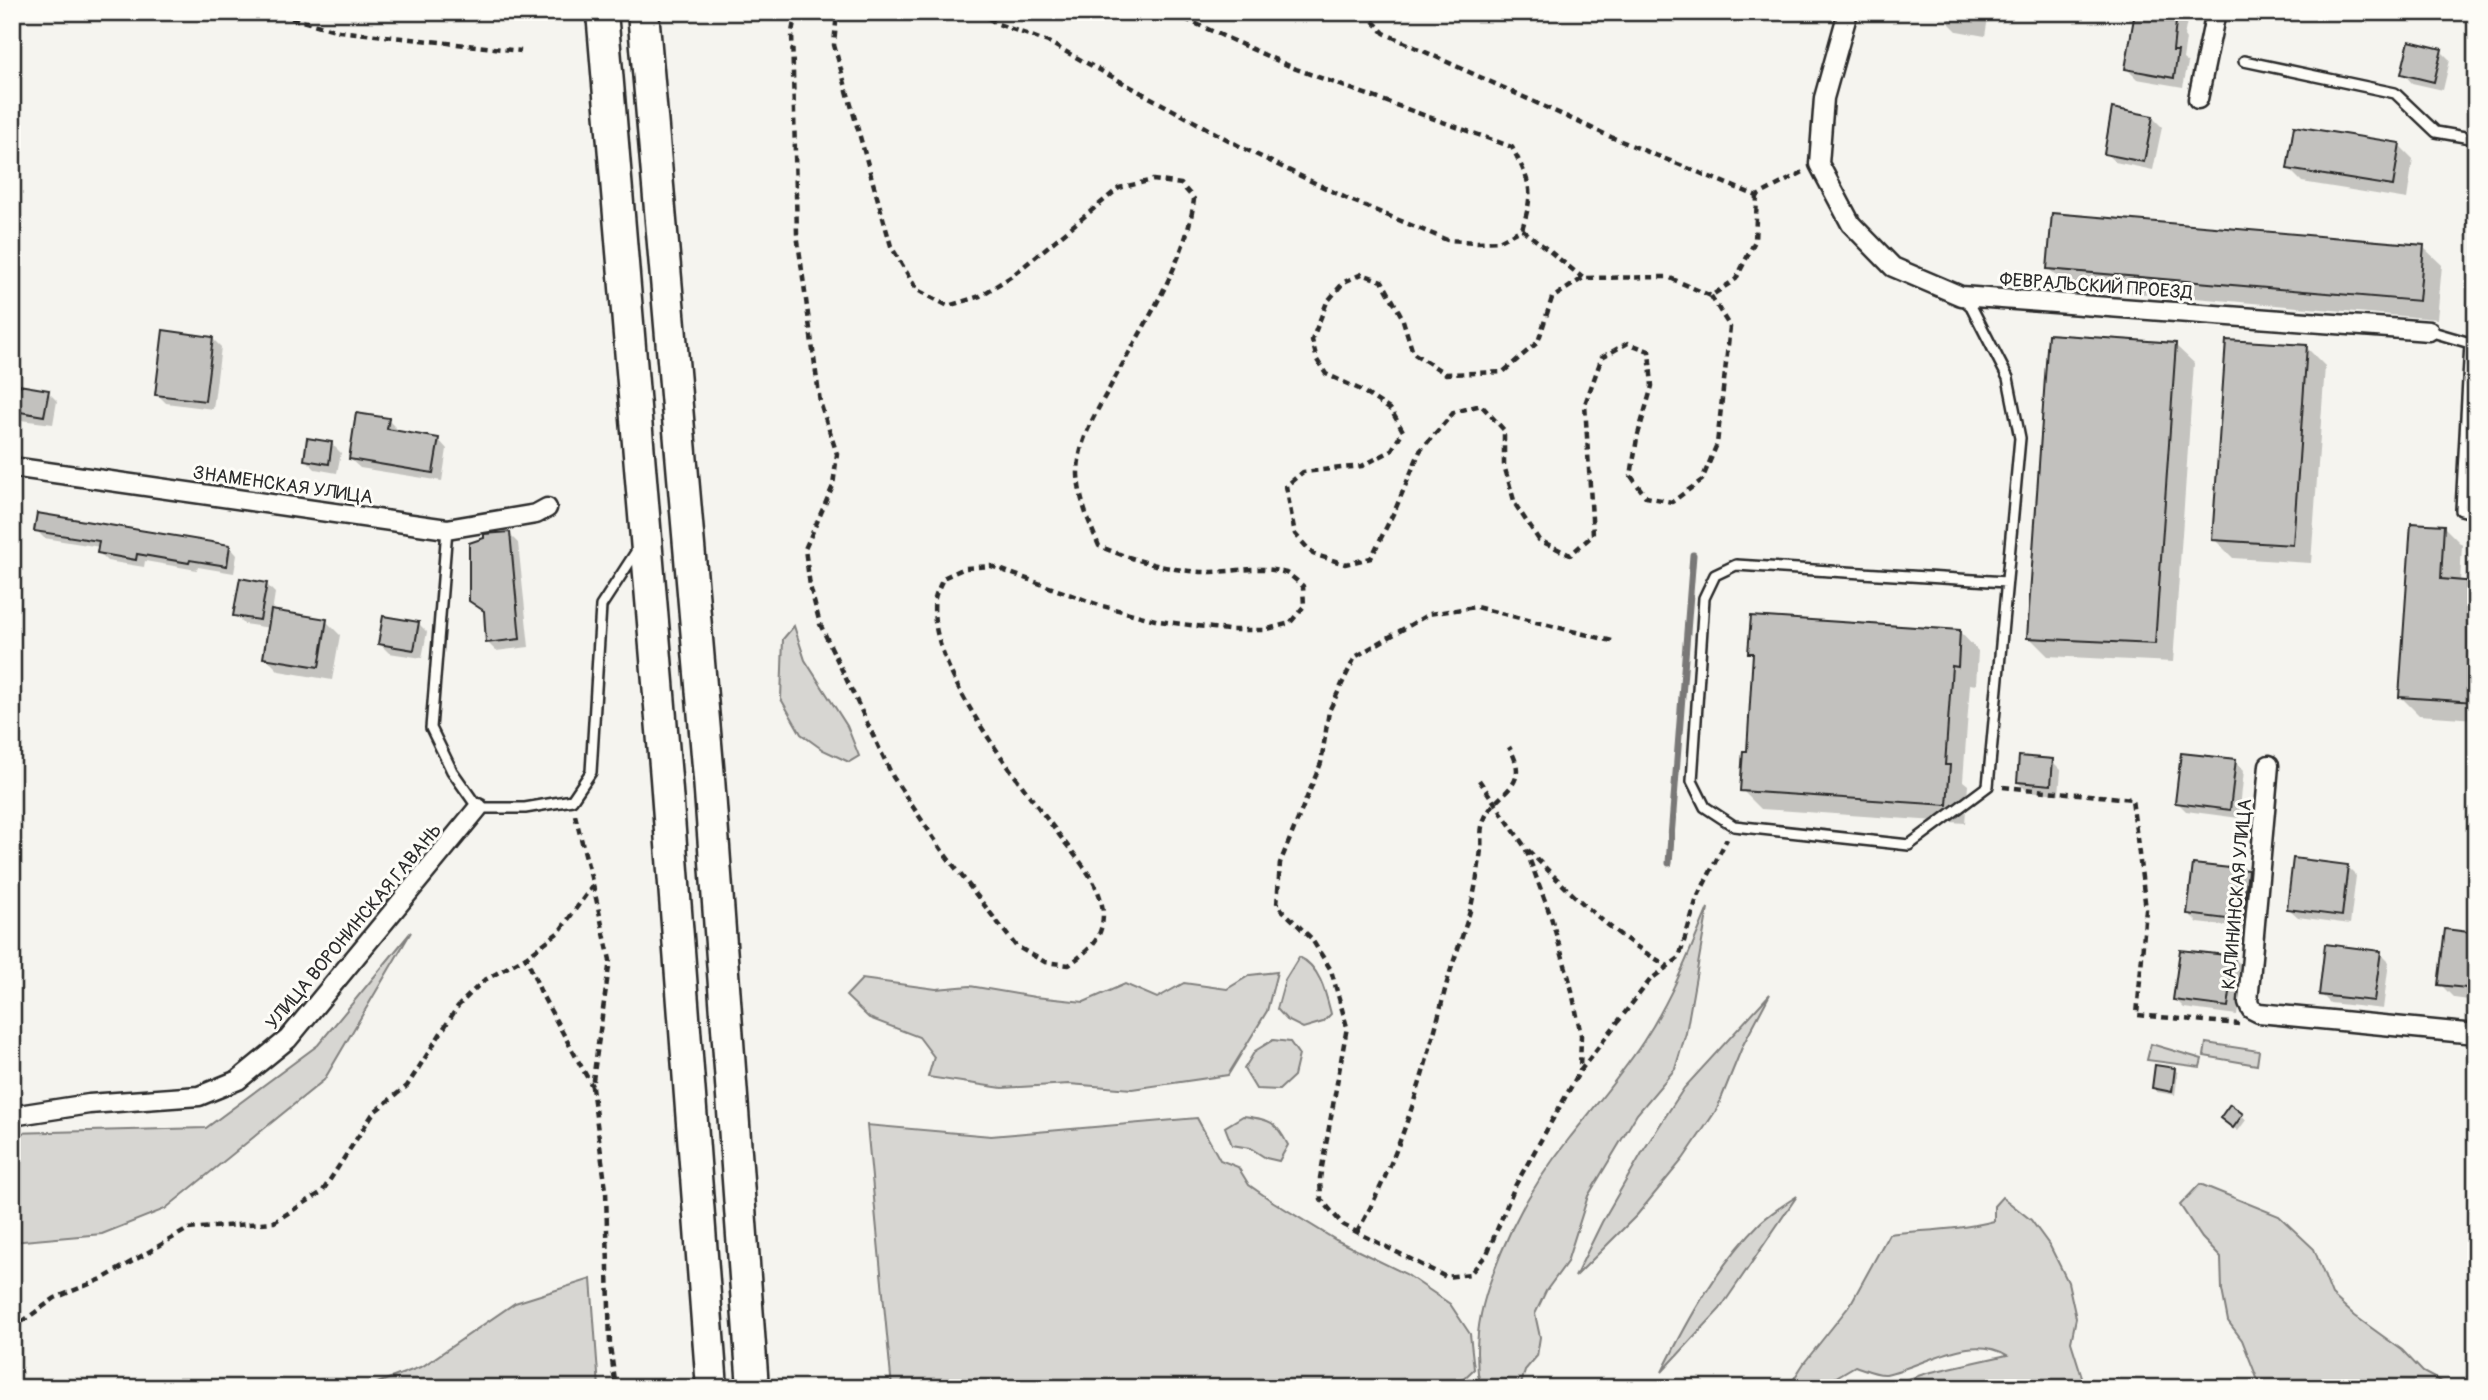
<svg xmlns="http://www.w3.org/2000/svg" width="2488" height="1400" viewBox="0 0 2488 1400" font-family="Pangolin,sans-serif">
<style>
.green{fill:#d7d6d2;stroke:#81807e;stroke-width:2}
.shadow{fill:#0003}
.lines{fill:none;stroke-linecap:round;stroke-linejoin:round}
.stream{stroke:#797877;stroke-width:7}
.building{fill:#c2c1be;stroke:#2b2b2b;stroke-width:2}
.service-casing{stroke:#2b2b2b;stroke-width:14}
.minor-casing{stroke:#2b2b2b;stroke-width:23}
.trunk-casing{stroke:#2b2b2b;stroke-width:35}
.path{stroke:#2b2b2b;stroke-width:4.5;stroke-dasharray:7 5;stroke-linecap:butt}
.service{stroke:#fdfcf7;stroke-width:9}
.minor{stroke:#fdfcf7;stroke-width:18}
.trunk{stroke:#fdfcf7;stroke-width:30}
.labels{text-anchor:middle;stroke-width:6;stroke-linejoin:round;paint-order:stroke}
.street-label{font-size:19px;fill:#2b2b2b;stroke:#fdfcf7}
</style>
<rect width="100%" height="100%" fill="#f5f4ef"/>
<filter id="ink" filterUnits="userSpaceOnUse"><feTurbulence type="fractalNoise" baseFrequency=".0143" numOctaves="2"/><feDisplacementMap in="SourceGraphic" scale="14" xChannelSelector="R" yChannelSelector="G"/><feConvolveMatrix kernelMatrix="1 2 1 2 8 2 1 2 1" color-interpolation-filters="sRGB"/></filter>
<g filter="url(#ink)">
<g class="green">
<path d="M794,626L805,660L847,726L859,756L849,762L823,750L801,734L781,699L783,639Z"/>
<path d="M1708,908L1686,1033L1675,1069L1637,1114L1588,1196L1567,1262L1546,1291L1535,1314L1540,1337L1537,1356L1525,1370L1520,1388H1483C1476,1377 1478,1364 1477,1352C1477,1324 1483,1300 1493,1274C1510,1226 1536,1180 1568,1140C1594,1107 1620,1077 1643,1042C1670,1001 1689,954 1708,908Z"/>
<path d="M411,932L324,1080L165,1209L102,1234L12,1242V1133L206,1128L318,1045Z"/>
<path d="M1299,957C1320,966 1326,994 1331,1014L1323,1022L1303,1028L1287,1020L1277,1009L1285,980Z"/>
<path d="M1277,972L1267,1011L1228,1075L1132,1089L1069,1084L1002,1088L928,1077L934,1057L919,1037L869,1018L846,996L862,979L936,989L970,986L1035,997L1084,1002L1125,984L1157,998L1184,983L1227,989L1250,975Z"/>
<path d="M1770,994L1743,1045L1717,1109L1683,1159L1637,1215L1575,1277L1602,1222L1643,1151L1684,1088Z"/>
<path d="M1273,1040L1290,1042L1299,1055L1294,1076L1279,1090L1256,1089L1244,1069L1255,1051Z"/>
<path d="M2206,1043L2259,1051L2257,1065L2204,1056Z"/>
<path d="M2151,1044L2202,1059L2200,1067L2147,1060Z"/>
<path d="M1243,1116C1270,1120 1275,1120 1288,1145L1279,1161L1266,1158L1250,1148L1232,1145L1225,1127Z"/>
<path d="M1197,1118L1220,1160L1238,1167L1249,1185L1272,1201L1336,1240L1406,1274L1450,1304L1470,1334L1474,1369L1454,1388H892L867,1125L991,1136Z"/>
<path d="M2200,1184L2279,1216L2314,1249L2332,1295L2355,1316L2402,1350L2423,1372L2449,1386L2476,1381V1388H2261L2242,1340L2228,1321L2222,1290L2221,1258L2202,1238L2180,1205Z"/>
<path d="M1797,1196L1720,1309L1662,1372C1689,1318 1718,1265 1761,1222C1772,1212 1785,1204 1797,1196Z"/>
<path d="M2002,1197L2031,1220L2050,1246L2068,1282L2076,1318L2071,1342L2083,1380L2089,1388H1881L1927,1373L2007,1355C1969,1332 1925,1366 1886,1374C1877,1375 1864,1369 1855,1366L1833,1379L1827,1388H1788L1804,1363L1850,1305L1889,1234C1924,1230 1960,1230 1994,1221V1206Z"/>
<path d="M591,1279L599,1388H364L423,1366L515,1303Z"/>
</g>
<g class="shadow">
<path d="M1950,12H1989L1985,36L1957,31L1948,22Z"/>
<path d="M2138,12H2189L2184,36L2186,39L2183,59L2188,63L2183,87L2137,79L2127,69Z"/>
<path d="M2441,51L2450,60L2443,90L2412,83L2403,73Z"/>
<path d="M2153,118L2162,127L2153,170L2115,162L2105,153Z"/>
<path d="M2399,145L2413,159L2407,199L2302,182L2288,168Z"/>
<path d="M2423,247L2442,265L2437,319L2068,287L2049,269Z"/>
<path d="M212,338L221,347L213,409L166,403L157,394Z"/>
<path d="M2175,345L2194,363L2173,662L2048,656L2029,637Z"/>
<path d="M2306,347L2325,366L2311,563L2233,558L2214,539Z"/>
<path d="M12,386L48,392L57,401L53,424L12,419Z"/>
<path d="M388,420L397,429L396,433L438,439L447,449L442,481L360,468L350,459Z"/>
<path d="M332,444L341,453L337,473L315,469L306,460Z"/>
<path d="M2443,526L2462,545L2460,582L2476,583V719L2419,715L2401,697Z"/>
<path d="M36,530L229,546L237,555L234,573L198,567L197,570L145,561L144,567L107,561L99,553L100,547L44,538Z"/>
<path d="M509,534L518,543L529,647L496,651L487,642L486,614L471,600Z"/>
<path d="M12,548L18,554L12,591Z"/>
<path d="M266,584L275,593L272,612L326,621L340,635L332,680L279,671L265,657L270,628L244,624L235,615Z"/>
<path d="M418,623L427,632L422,658L389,653L380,644Z"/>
<path d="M1960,632L1978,651L1976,685L1970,684L1963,781L1968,785L1965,823L1761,809L1742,790L1748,753L1755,657L1750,652Z"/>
<path d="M2052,761L2061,770L2059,794L2027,791L2018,782Z"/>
<path d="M2235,761L2244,770L2239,818L2186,811L2177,802Z"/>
<path d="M2347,867L2356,876L2350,924L2298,917L2288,908Z"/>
<path d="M2247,872L2257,881L2251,929L2198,923L2189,914Z"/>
<path d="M2476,935V1001L2454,998L2440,984Z"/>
<path d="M2380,953L2389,962L2383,1009L2330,1003L2321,994Z"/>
<path d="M2234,958L2243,967L2237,1015L2184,1008L2175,999Z"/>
<path d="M2174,1069L2178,1073L2175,1095L2157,1092L2153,1088Z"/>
<path d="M2230,1107L2246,1120L2238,1131L2226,1122Z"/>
</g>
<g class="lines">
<path class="stream" d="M1669,863L1693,555"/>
</g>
<g class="building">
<path d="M2135,12H2177L2173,51H2178L2174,78L2125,69Z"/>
<path d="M2409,41L2442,49L2434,82L2401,74Z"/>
<path d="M2112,108L2153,116L2144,162L2104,154Z"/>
<path d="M2294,126L2400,143L2393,186L2287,169Z"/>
<path d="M2052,213L2424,245L2419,301L2047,269Z"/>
<path d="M163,330L213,337L205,401L155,395Z"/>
<path d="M2048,334L2176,343L2155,644L2027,638Z"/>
<path d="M2226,340L2307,345L2293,545L2212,540Z"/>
<path d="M19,385L49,390L44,416L14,411Z"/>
<path d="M356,413L389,418L387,429L439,438L433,473L349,459Z"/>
<path d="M307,438L332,442L329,464L304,460Z"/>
<path d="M37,513L230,545L227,566L190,560L189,563L137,554L136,560L97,553L99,541L34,531Z"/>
<path d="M2411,523L2444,525L2441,579L2476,582V702L2399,697Z"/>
<path d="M510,532L520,639L486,643L484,611L469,601V543L484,538V534Z"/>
<path d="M240,578L267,583L260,620L233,616Z"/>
<path d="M271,610L327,619L319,667L263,658Z"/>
<path d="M383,616L419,622L414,650L378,644Z"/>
<path d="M1751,616L1960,630L1958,667L1952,666L1945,765H1950L1947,805L1740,791L1743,751H1747L1753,653H1748Z"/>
<path d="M2181,753L2236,759L2230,810L2175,803Z"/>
<path d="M2019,756L2053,759L2051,785L2017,782Z"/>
<path d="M2293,858L2348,865L2342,916L2287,909Z"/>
<path d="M2193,864L2248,870L2242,921L2187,914Z"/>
<path d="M2445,929L2476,933V989L2438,985Z"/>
<path d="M2325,944L2381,951L2374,1001L2319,995Z"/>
<path d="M2180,950L2235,956L2228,1007L2173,1000Z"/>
<path d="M2155,1065L2175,1068L2172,1092L2152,1088Z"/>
<path d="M2230,1104L2243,1114L2233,1128L2220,1118Z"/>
</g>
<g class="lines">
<defs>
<g id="service">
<path d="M2244,61L2395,93L2436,132L2476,139"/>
<path d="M1963,299L1971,306L2008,378L2020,438L1988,786L1909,845L1734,826L1705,807L1692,781L1704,598L1715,575L1736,565L2006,582"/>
<path d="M2429,331L2470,343L2461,510L2476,514"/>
<path d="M447,529L431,728L452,771L478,808H525L572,800L591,772L601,606L638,549"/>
</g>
<g id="minor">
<path d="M1848,12L1824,98L1819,164L1851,224L1893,267L1961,296L2429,331"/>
<path d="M2198,99L2216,12"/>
<path d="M12,467L447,529L536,514L547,508"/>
<path d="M2269,765L2248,1002L2251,1009L2259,1013L2476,1034"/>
<path d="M12,1116L89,1104L199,1096L238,1080L288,1039L478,808"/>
</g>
<g id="trunk">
<path d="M602,12L666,778L712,1388"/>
<path d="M643,12L709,778L753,1388"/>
</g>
</defs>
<use href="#service" class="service-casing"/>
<use href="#minor" class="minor-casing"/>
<use href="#trunk" class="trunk-casing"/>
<g class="path">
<path d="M268,12L339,31L521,51"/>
<path d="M796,12L792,32L797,234L820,402L837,454L833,486L805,549L810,586L820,624L893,777L943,852L1016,946L1045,962L1069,965C1088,950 1103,940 1103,914C1102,885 1079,861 1063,840C1023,786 924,667 935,598C936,592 941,584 943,578L965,568L991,566L1099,605L1159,621L1228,630H1264L1290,623L1304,606L1303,586C1298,582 1292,576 1286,573C1260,564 1230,573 1204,572C1170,571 1130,559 1099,546C1089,522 1079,500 1078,474C1078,442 1094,416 1109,389C1139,332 1187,263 1194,199L1181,184L1153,180L1119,188L1012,276L980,296L948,306L917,290L891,246L834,45L837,12"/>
<path d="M978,12L998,24L1048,42L1243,148L1348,199L1447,240L1477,242L1499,241L1522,229C1535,189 1530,183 1512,147L1296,69L1170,12"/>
<path d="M1365,12L1384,33L1611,137L1757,196L1803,172"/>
<path d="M1522,229L1583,278"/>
<path d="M1711,296L1730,327L1717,444L1702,480L1672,502L1646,497L1631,476L1637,438L1652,386L1649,351L1628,343L1602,357L1585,404L1593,535L1570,555L1539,540L1515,504L1504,465V430L1481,405L1454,412L1420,451L1395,510L1371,558L1345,564L1313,554L1295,534L1286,486L1303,472L1362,466L1391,451L1403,431L1391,410L1359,389L1326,374L1317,360L1312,340L1327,302L1344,282L1362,274L1382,281L1402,317L1413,353L1446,374L1503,372L1538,342L1552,298L1583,278L1668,277L1711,296L1736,279L1755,241L1757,196"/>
<path d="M1612,641L1476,607L1429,614L1355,657L1329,711L1321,763L1280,863L1277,905L1311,938L1331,970L1347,1027L1320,1178L1321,1199L1343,1225L1446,1277L1470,1274L1487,1254L1515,1186L1580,1071L1650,980L1679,958L1697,898L1727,839"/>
<path d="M1479,780L1525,847L1551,917L1570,982L1581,1035L1580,1071"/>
<path d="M2003,787L2132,799L2146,909L2137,1015L2239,1024"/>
<path d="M575,815L593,885L559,932L526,957L542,995L592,1086"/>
<path d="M1528,850C1571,894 1614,936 1668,966"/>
<path d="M593,885L610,960L592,1087L606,1190L610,1346L616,1388"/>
<path d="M1357,1232C1399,1159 1423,1079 1443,998C1450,967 1463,938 1471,907C1475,888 1479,869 1481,849C1482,841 1480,831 1483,823C1493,790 1534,790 1509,747"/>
<path d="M12,1329L55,1298L102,1279L188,1229L274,1222L322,1192L374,1112L407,1086L458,1006L483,981L526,957"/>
</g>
<use href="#service" class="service"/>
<use href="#minor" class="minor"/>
<use href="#trunk" class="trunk"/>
</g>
</g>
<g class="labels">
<g class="street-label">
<text transform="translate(2096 285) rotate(4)" y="7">ФЕВРАЛЬСКИЙ ПРОЕЗД</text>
<text transform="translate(283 484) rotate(8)" y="7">ЗНАМЕНСКАЯ УЛИЦА</text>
<text transform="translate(2236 894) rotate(-85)" y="7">КАЛИНИНСКАЯ УЛИЦА</text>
<text transform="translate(353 926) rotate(-50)" y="7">УЛИЦА ВОРОНИНСКАЯ ГАВАНЬ</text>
</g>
</g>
<rect width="2488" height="1400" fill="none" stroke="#fdfcf7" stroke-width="42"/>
<rect x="21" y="21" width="2446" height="1358" fill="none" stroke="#2b2b2b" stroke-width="2.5" filter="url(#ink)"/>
</svg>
